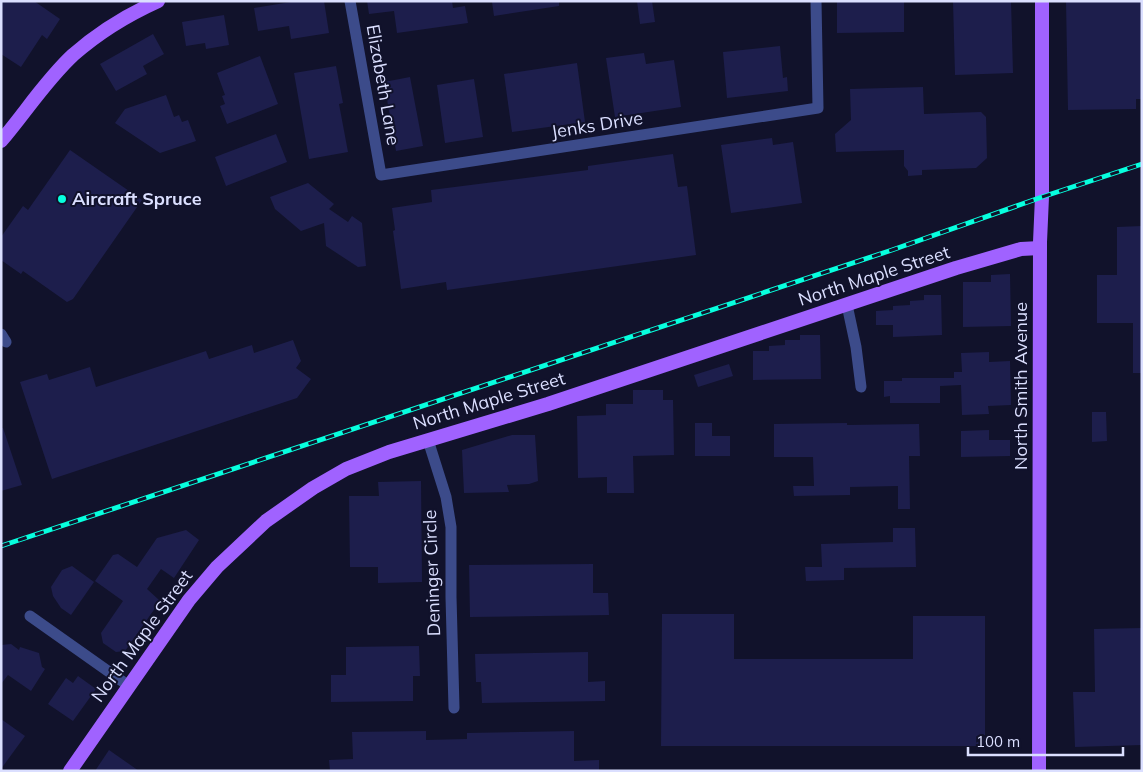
<svg xmlns="http://www.w3.org/2000/svg" width="1143" height="772" viewBox="0 0 1143 772" font-family="Mulish,sans-serif">
<style>
.building{fill:#1d1e4c}
.lines{fill:none;stroke-linecap:round;stroke-linejoin:round}
.minor{stroke:#3c4b8a;stroke-width:11}
.major{stroke:#a062ff;stroke-width:14}
.rail-casing{stroke:#07ffde;stroke-width:5}
.rail{stroke:#11122b;stroke-width:3;stroke-dasharray:9;stroke-linecap:butt}
.poi-dot{fill:#07ffde;stroke:#11122b;stroke-width:2}
.labels{text-anchor:middle;stroke-width:4;stroke-linejoin:round;paint-order:stroke}
.street-label{font-size:18px;fill:#dbdfff;stroke:#11122b}
.poi-label{font-size:18px;font-weight:bold;fill:#dbdfff;stroke:#11122b;text-anchor:start}
</style>
<rect width="100%" height="100%" fill="#11122b"/>
<g class="building">
<path d="M1,1H34L60,19L47,39L42,35L21,67L1,54Z"/>
<path d="M297,1H324L329,33L291,39L289,26L258,31L254,8Z"/>
<path d="M367,1H452L453,8L465,6L468,23L397,33L394,11L369,14Z"/>
<path d="M497,1H559V6L494,16L492,2Z"/>
<path d="M637,1H652L655,22L640,24Z"/>
<path d="M837,1H904V32L837,33Z"/>
<path d="M953,1H1011L1013,73L955,75Z"/>
<path d="M1066,1H1142V99H1136V109L1068,110Z"/>
<path d="M224,15L229,45L206,49L205,43L186,46L182,22Z"/>
<path d="M153,34L164,54L143,66L147,74L116,91L100,64Z"/>
<path d="M780,46L783,78L787,77L788,91L727,98L723,52Z"/>
<path d="M644,53L646,64L674,60L681,107L615,117L606,58Z"/>
<path d="M260,56L278,104L227,124L220,106L225,104L222,96L225,95L217,73Z"/>
<path d="M577,63L585,122L512,132L504,74Z"/>
<path d="M336,66L343,103L339,104L348,152L309,159L294,73Z"/>
<path d="M410,77L423,146L396,151L384,82Z"/>
<path d="M474,79L483,137L445,143L437,85Z"/>
<path d="M923,87L924,114L981,112L986,117L987,158L976,168L922,170V175L908,176V171L904,166V150L836,152L835,134L851,120L850,89Z"/>
<path d="M166,95L174,117L179,115L182,122L188,120L196,141L160,153L115,123L125,109Z"/>
<path d="M276,134L287,162L226,186L215,157Z"/>
<path d="M772,138L773,145L793,142L802,203L731,213L721,145Z"/>
<path d="M70,150L142,200L73,299L67,302L23,271L21,274L1,260V237L23,206L28,210Z"/>
<path d="M673,154L678,187L687,186L696,255L447,290L446,282L401,289L393,231L395,230L392,208L432,202L431,190L588,170V166Z"/>
<path d="M308,183L334,204L329,209L348,222L352,216L362,223L366,266L358,267L326,246L324,223L301,231L275,209L270,197Z"/>
<path d="M1142,226V373H1133V323H1097V275H1117V227Z"/>
<path d="M1010,274L1011,326L963,327V282H991V275Z"/>
<path d="M924,295H941L942,335L893,337V325H876V311L893,310V306L910,305V301L924,300Z"/>
<path d="M800,335H820L821,379L753,380V351H769V346L785,345V340H800Z"/>
<path d="M293,340L301,361L296,368L311,379L297,398L52,479L20,382L47,374L49,380L90,367L96,387L206,351L209,359L252,345L254,353Z"/>
<path d="M989,352V362L1010,361L1011,405L988,406L989,414L962,415L961,385L940,386V403H890V396L884,397V381H902V378H954V372H962L961,353Z"/>
<path d="M729,364L733,376L698,387L694,375Z"/>
<path d="M633,390H663V400H673L674,455L633,456L634,493H607V477L578,478L577,416L606,415V404H633Z"/>
<path d="M1092,412H1106L1107,441L1092,442Z"/>
<path d="M695,423H712V436H730V456H695Z"/>
<path d="M847,423V425L919,424L920,456H909L910,509H898V486L850,487V495L794,496L793,486H814L813,457H774V424Z"/>
<path d="M1,428H3L22,485L1,491Z"/>
<path d="M989,430V440H1010V456L961,457V431Z"/>
<path d="M512,435H535L538,481L529,484L507,485L509,492L464,493L462,450Z"/>
<path d="M421,481L422,582L378,583V567H350L349,496H379L378,482Z"/>
<path d="M893,528H915L916,567L844,568V580L806,581L805,567H822L821,544L893,542Z"/>
<path d="M186,530L199,540L174,578L161,569L147,589L159,600L156,603L158,604L125,651L116,652L103,643L101,633L123,601L95,581L113,555L118,554L137,567L157,538Z"/>
<path d="M593,564V593H608L609,615L470,617L469,565Z"/>
<path d="M72,566L94,582L71,615L61,608L53,596L51,587L62,570Z"/>
<path d="M662,614H734V659H913V616H985V746H661Z"/>
<path d="M1142,628V745L1075,747L1073,692H1095L1094,629Z"/>
<path d="M11,644L19,650L20,647L39,653L42,667L45,669L31,691L8,675L1,684V645Z"/>
<path d="M419,646L420,676H413V701L331,702V675H346V647Z"/>
<path d="M588,652V682L605,681V701L482,703L481,682H476L475,654Z"/>
<path d="M78,676L96,689L73,721L48,704L66,678L73,683Z"/>
<path d="M1,719L25,736L1,769Z"/>
<path d="M426,731V740L467,739V733L574,731V761L599,760V771H330L329,760L353,759L352,732Z"/>
<path d="M109,750L139,771H95Z"/>
</g>
<g class="lines">
<g class="minor">
<path d="M350,1L381,175L818,108L816,1"/>
<path d="M847,305L856,347L861,387"/>
<path d="M1,334L6,342"/>
<path d="M428,440L446,497L451,527V597L454,708"/>
<path d="M30,616L129,686"/>
</g>
<g class="major">
<path d="M1,141C25,113 46,80 73,55C99,32 127,15 158,1"/>
<path d="M70,771L189,600L217,567L266,521L313,488L346,469L389,452L548,404L956,268L1021,249L1040,248"/>
<path d="M1039,771L1040,242L1042,197V1"/>
</g>
<defs>
<path id="rail" d="M1,546L892,250L1042,197L1142,164"/>
</defs>
<use href="#rail" class="rail-casing"/>
<use href="#rail" class="rail"/>
</g>
<circle class="poi-dot" cx="62" cy="199" r="5"/>
<g class="labels">
<g class="street-label">
<text transform="translate(383 85) rotate(80)" y="6">Elizabeth Lane</text>
<text transform="translate(597 125) rotate(-9)" y="6">Jenks Drive</text>
<text transform="translate(874 276) rotate(-18)" y="6">North Maple Street</text>
<text transform="translate(1021 386) rotate(-90)" y="6">North Smith Avenue</text>
<text transform="translate(489 401) rotate(-17)" y="6">North Maple Street</text>
<text transform="translate(432 573) rotate(-92)" y="6">Deninger Circle</text>
<text transform="translate(142 636) rotate(-54)" y="6">North Maple Street</text>
</g>
<g class="poi-label">
<text x="72" y="205">Aircraft Spruce</text>
</g>
</g>
<rect width="1143" height="772" fill="none" stroke="#dbdfff" stroke-width="5"/>
<path d="M968 747v8h155v-8" fill="none" stroke="#dbdfff" stroke-width="2.5"/>
<text x="976" y="747" font-size="15" fill="#dbdfff" stroke="#11122b" stroke-width="4" paint-order="stroke">100 m</text>
</svg>
